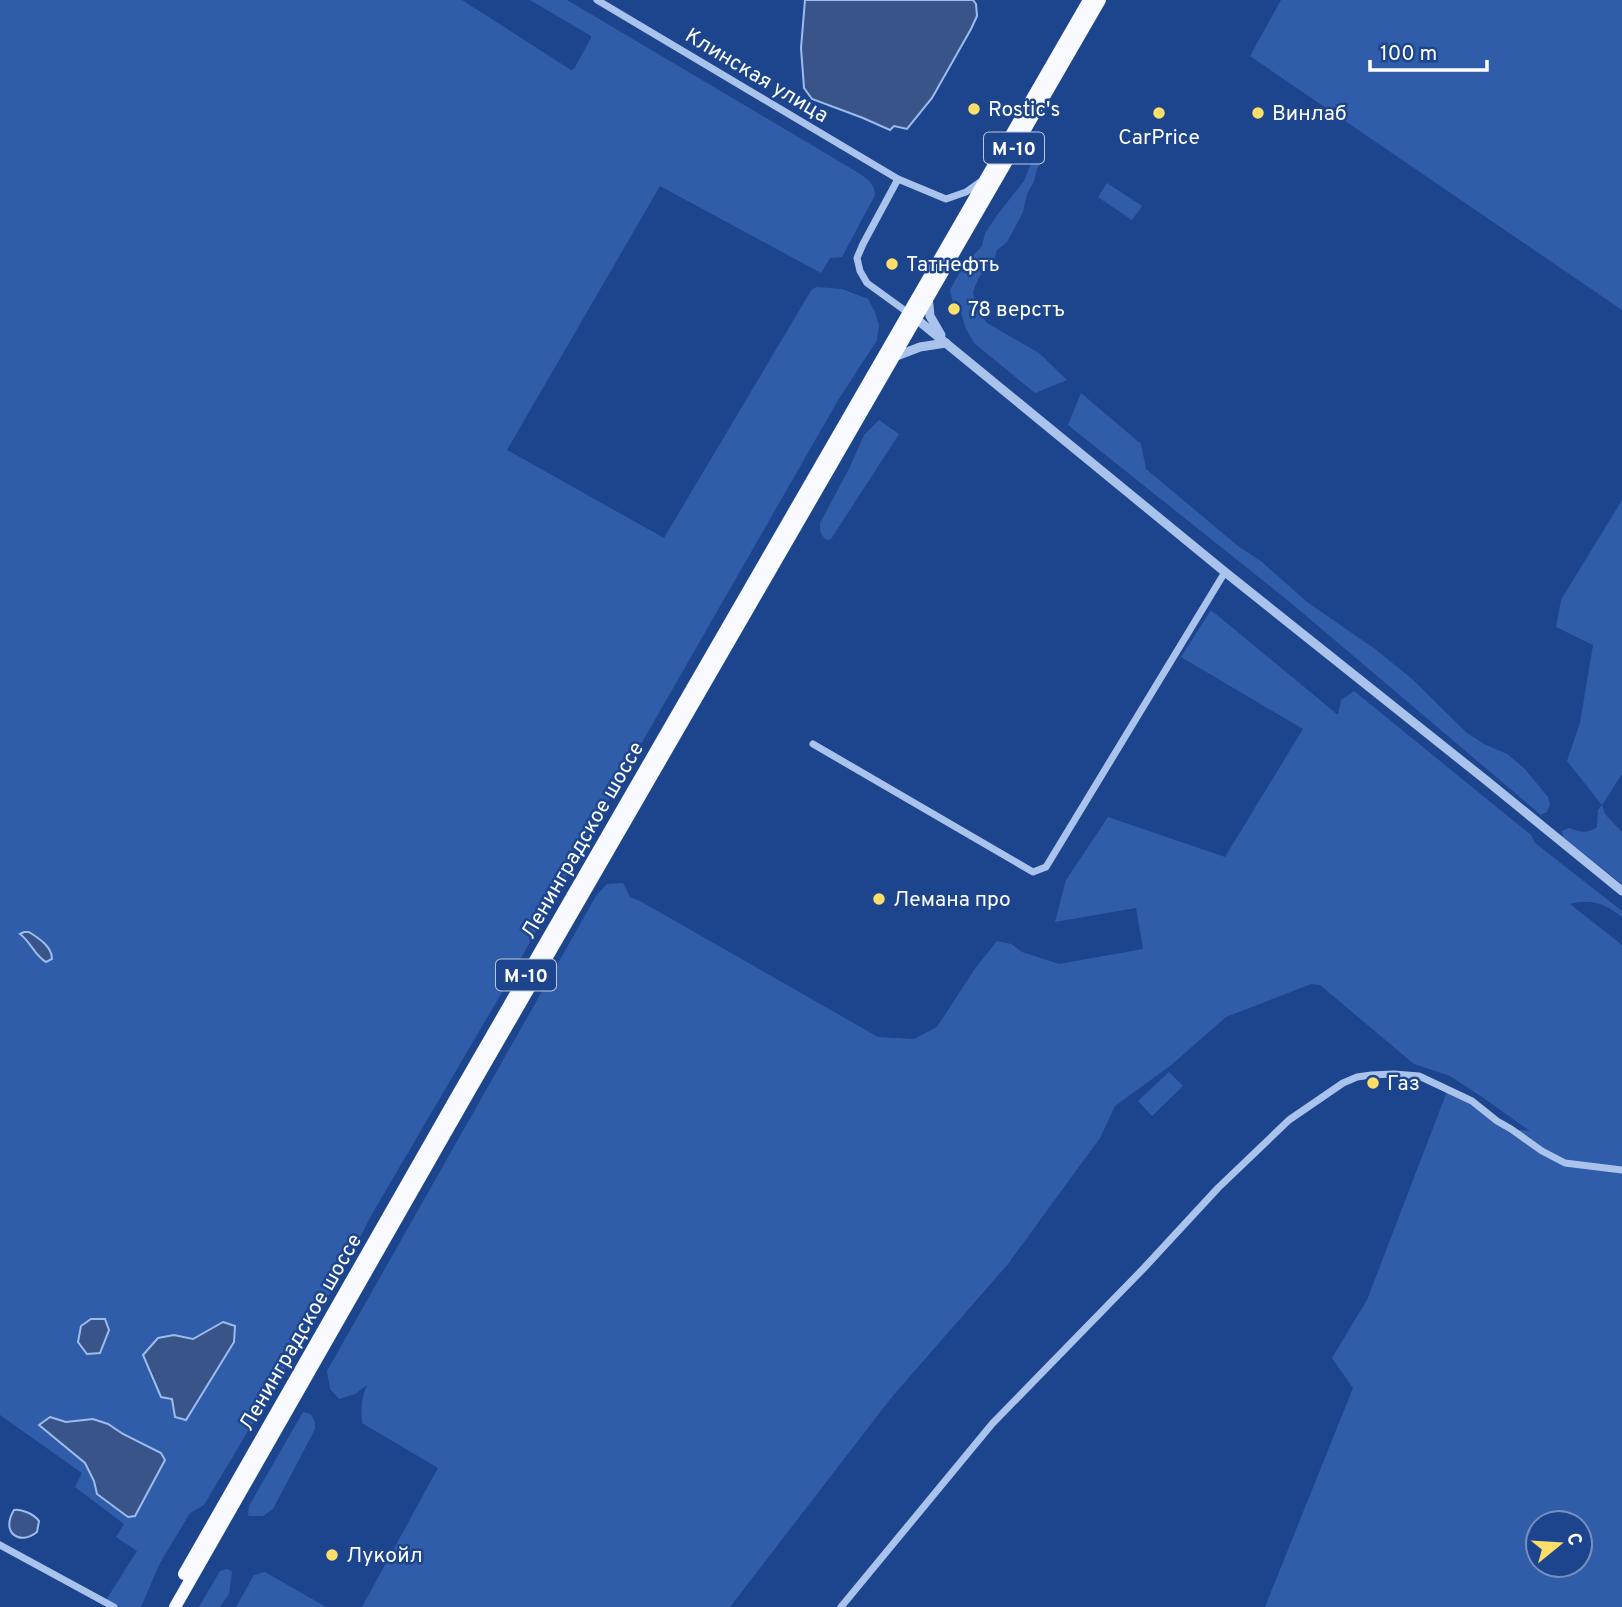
<svg xmlns="http://www.w3.org/2000/svg" width="1622" height="1607" viewBox="0 0 1622 1607" font-family="Overpass,sans-serif">
<style>
.green{fill:#305daa;fill-rule:evenodd}
.water{fill:#385489;stroke:#9dbcee;stroke-width:2}
.lines{fill:none;stroke-linecap:round;stroke-linejoin:round}
.minor{stroke:#aac3ed;stroke-width:7}
.tertiary{stroke:#aac3ed;stroke-width:9}
.trunk{stroke:#f8faff;stroke-width:12}
.poi-dot{fill:#fcde69;stroke:#1d458d;stroke-width:2.5}
.labels{text-anchor:middle;stroke-width:5;stroke-linejoin:round;paint-order:stroke}
.shield{fill:#1d458d;stroke:#bbc7dd;stroke-width:2}
.shield-label{font-size:19px;font-weight:bold;fill:#fff}
.street-label{font-size:21px;fill:#fff;stroke:#1d458d}
.poi-label{font-size:21px;fill:#fff;stroke:#1d458d;text-anchor:start}
</style>
<rect width="100%" height="100%" fill="#1d458d"/>
<g class="green">
<path d="M0,0H462L571,70L574,69L591,38V36L530,0H567L847,166C859,174 875,180 875,195L842,257L830,258L821,273L660,186L507,450L664,538L812,289L817,287L842,289L868,299L875,312L879,325L877,340L837,402L578,854L508,982L372,1214L340,1276L204,1505L190,1513L160,1563L141,1607H119L106,1600L137,1551L116,1537L124,1524L75,1487L82,1473L0,1415Z"/>
<path d="M1281,0H1622V310L1250,56Z"/>
<path d="M1040,149L1043,150L1045,156L1037,169L1034,181L1027,194L1023,212L1007,242L997,250L994,261L979,277L973,292L976,309L987,323L1039,353L1067,380L1035,393L974,343L966,329L961,313L953,304L950,290L962,268L982,246L985,233L998,214L1024,181L1035,153Z"/>
<path d="M1107,183L1142,206L1132,220L1098,197Z"/>
<path d="M1081,393L1141,444L1146,469L1238,546L1262,562L1307,602L1375,649L1412,679L1467,733L1484,744L1507,754L1524,768L1548,797L1550,804L1547,812L1541,815L1291,603L1068,425Z"/>
<path d="M879,420L899,434L831,539L827,540C820,535 820,531 820,523L849,469L864,435Z"/>
<path d="M1622,500V774L1602,805L1605,814L1622,832V884L1563,837L1562,831L1569,828C1579,832 1588,834 1597,827L1598,810L1602,805L1567,761L1580,723L1593,645L1556,627L1561,600Z"/>
<path d="M1211,610L1338,715L1341,700L1354,691L1531,835L1535,843L1622,911V917C1605,904 1592,898 1570,904L1622,945V1607H1265L1353,1388L1332,1358L1367,1300L1448,1089L1511,1129L1530,1131L1485,1099L1450,1076L1414,1064L1320,985L1311,984L1226,1017L1170,1066L1115,1106L1100,1138L1008,1264L891,1398L730,1607H362L438,1468L362,1423C361,1409 361,1398 367,1385L355,1394L339,1399L330,1389L327,1371L596,896L607,884L623,883L630,897L640,901L878,1037L914,1039L937,1027L974,970L997,941L1011,944L1022,952L1059,964L1143,949L1136,908L1055,922L1066,880L1108,817L1225,857L1303,729L1181,657ZM1538,1523H1580V1565H1538Z"/>
<path d="M1169,1072L1183,1086L1152,1116L1138,1101Z"/>
<path d="M303,1412L311,1414L315,1423V1429L273,1509L263,1516H248L249,1506Z"/>
<path d="M227,1569L232,1571L229,1594L220,1607H199L220,1571Z"/>
<path d="M265,1572L326,1607H236L254,1575Z"/>
</g>
<g class="water">
<path d="M805,0H973L976,4L977,16L971,29L932,98L907,129L894,126L890,130L863,118L812,99L804,88L801,48Z"/>
<path d="M24,932H29C38,938 52,946 52,959L46,962C35,956 30,941 20,934Z"/>
<path d="M91,1319H105L109,1330L100,1353L87,1354L78,1342L81,1326Z"/>
<path d="M223,1322L235,1326L234,1342L186,1420L175,1417L172,1399L161,1397L143,1355L158,1338L174,1335L193,1339Z"/>
<path d="M50,1417L66,1422L93,1419L108,1424L123,1434L161,1453L165,1460L135,1516L128,1517L97,1494L94,1481L85,1463L39,1425Z"/>
<path d="M14,1510C22,1509 34,1514 39,1521L37,1532C20,1546 0,1533 14,1510Z"/>
</g>
<g class="lines">
<g class="minor">
<path d="M597,0L898,179L946,199L966,192L980,182"/>
<path d="M898,179L863,244L857,258L860,271L867,283L907,312"/>
<path d="M813,744L1033,872L1046,867L1225,572"/>
<path d="M0,1545L114,1607"/>
<path d="M841,1607L992,1424L1144,1268L1218,1188L1289,1120L1343,1083L1357,1077L1371,1075L1394,1074L1419,1076L1472,1101L1497,1121L1511,1129L1542,1151L1565,1163L1622,1170"/>
</g>
<g class="tertiary">
<path d="M928,296L930,316L941,335"/>
<path d="M914,317L1225,572L1487,781L1622,891"/>
<path d="M894,357L920,347L946,343"/>
</g>
<g class="trunk">
<path d="M184,1574L458,1094L1089,0"/>
<path d="M175,1607L465,1099L1100,0"/>
</g>
</g>
<g class="poi-dot">
<circle cx="974" cy="109" r="7"/>
<circle cx="1159" cy="113" r="7"/>
<circle cx="1258" cy="113" r="7"/>
<circle cx="892" cy="264" r="7"/>
<circle cx="954" cy="309" r="7"/>
<circle cx="879" cy="899" r="7"/>
<circle cx="1373" cy="1083" r="7"/>
<circle cx="332" cy="1555" r="7"/>
</g>
<g class="labels">
<g class="shield">
<rect x="984" y="132.5" width="60" height="31" rx="5"/>
<rect x="496" y="959.5" width="60" height="31" rx="5"/>
</g>
<g class="shield-label">
<text x="1014" y="155">М-10</text>
<text x="526" y="982">М-10</text>
</g>
<g class="street-label">
<text transform="translate(757 75) rotate(31)" y="7">Клинская улица</text>
<text transform="translate(582 840) rotate(-60)" y="7">Ленинградское шоссе</text>
<text transform="translate(300 1332) rotate(-60)" y="7">Ленинградское шоссе</text>
</g>
<g class="poi-label">
<text x="988" y="116">Rostic's</text>
<text x="1272" y="120">Винлаб</text>
<text x="1159" y="144" text-anchor="middle">CarPrice</text>
<text x="906" y="271">Татнефть</text>
<text x="968" y="316">78 верстъ</text>
<text x="893" y="906">Лемана про</text>
<text x="1387" y="1090">Газ</text>
<text x="346" y="1562">Лукойл</text>
</g>
</g>
<g transform="translate(1559 1544) rotate(72)"><circle r="33" fill="#1d458d" stroke="#778fbb" stroke-width="2"/>
<path d="M0-5L12 26L0 18L-12 26Z" fill="#fcde69"/>
<text y="-10" font-size="19" font-weight="bold" text-anchor="middle" fill="#ffffff">С</text>
</g>
<path d="M1370 60v10h117v-10" fill="none" stroke="#ffffff" stroke-width="3.5"/>
<text x="1380" y="60" font-size="21" fill="#ffffff" stroke="#1d458d" stroke-width="5" paint-order="stroke">100 m</text>
</svg>
